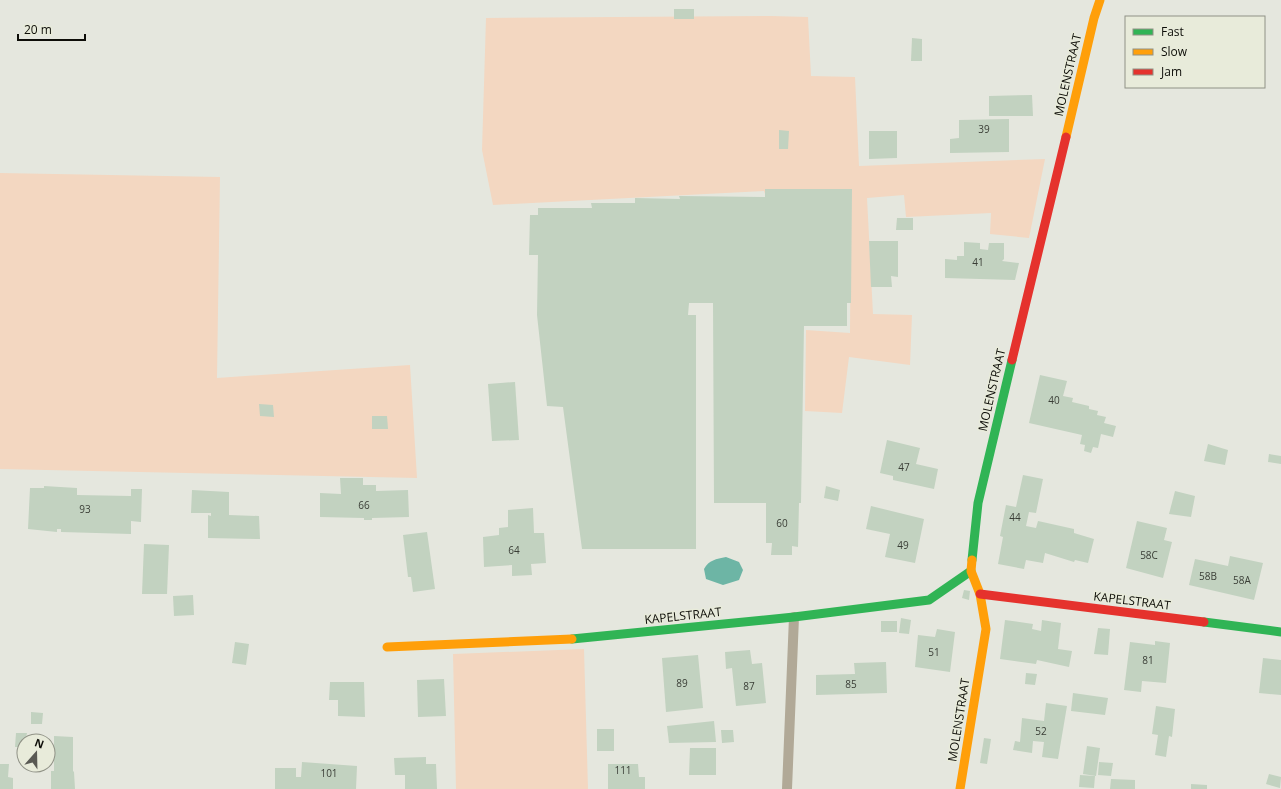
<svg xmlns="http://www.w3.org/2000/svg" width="1281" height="789" viewBox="0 0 1281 789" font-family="'Open Sans',sans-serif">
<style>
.green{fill:#f3d7c1}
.water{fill:#6db5a5}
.building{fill:#c2d2c0}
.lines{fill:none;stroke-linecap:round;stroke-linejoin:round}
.lane{stroke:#b1a997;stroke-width:10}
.fast{stroke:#30b455;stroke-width:9}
.slow{stroke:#ff9f0a;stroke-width:9}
.jam{stroke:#e5322d;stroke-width:9}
.labels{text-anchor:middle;stroke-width:3;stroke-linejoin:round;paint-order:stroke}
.number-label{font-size:10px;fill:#3a3e36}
.street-label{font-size:12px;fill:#0d0d08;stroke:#e8ebda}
</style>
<rect width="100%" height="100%" fill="#e5e7de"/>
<g class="green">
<path d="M771,16L808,17L811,76L855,77L859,166L1045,159L1029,238L990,234L991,213L906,217L904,195L867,198L873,314L912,315L910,365L849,357L842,413L805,411L806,330L850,333L851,195L765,194L764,191L493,205L482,150L486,18Z"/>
<path d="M0,173L220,177L217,378L410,365L417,478L0,469Z"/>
<path d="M584,649L588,789H456L453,654Z"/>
</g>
<path class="water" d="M726,557L739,562L743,570L739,580L723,585L706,579L704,569C709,560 716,559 726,557Z"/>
<g class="building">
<rect x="674" y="9" width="20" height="10"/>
<path d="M912,38L922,39V61H911Z"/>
<path d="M1032,95L1033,116H989V96Z"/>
<path d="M1009,119V152L950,153V139L959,138V120Z"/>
<path d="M779,130L789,131L788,149H779Z"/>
<path d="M869,131H897V158L869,159Z"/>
<path d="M765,189H852L851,303H847V326H804L801,503H799L798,547L792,546V555H771L772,543H766V503H714L713,303H689L688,315H696V549H582L563,407L547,406L537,315L538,255H529L530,215H538V208H592L591,203H635V198L680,199L679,196L765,197Z"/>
<path d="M897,218H913V230H896Z"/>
<path d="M869,241H898V277L891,276L892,287H871Z"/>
<path d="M964,242L980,243V249L988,250L989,243H1004V259L1002,261L1019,263L1015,280L945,278V259L957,260V256H964Z"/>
<path d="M1040,375L1067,381L1063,396L1073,398L1072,402L1089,406V409L1098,411L1097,415L1106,417L1104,423L1116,426L1113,437L1101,434L1098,448L1093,447L1091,453L1084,451L1085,445L1080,444L1082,435L1029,423Z"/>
<path d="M515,382L519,440L492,441L488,384Z"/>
<path d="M259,404L273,405L274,417L260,416Z"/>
<path d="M372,416H387L388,429H372Z"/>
<path d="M887,440L920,448L916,464L938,469L934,489L893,480V476L880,473Z"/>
<path d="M1208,444L1228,450L1225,465L1204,461Z"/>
<path d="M1269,454L1281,456V464L1268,462Z"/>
<path d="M1023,475L1043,479L1036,513L1029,512L1026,526L1036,528L1038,521L1074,529V533L1094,539L1088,563L1075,560L1074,562L1045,553L1043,563L1026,560L1024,569L998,564L1003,537L1000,536L1006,505L1016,507Z"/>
<path d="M340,478H363V485H376V491L408,490L409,517L372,518V520H364V518L320,517V493L341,494Z"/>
<path d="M44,486L77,488V495L131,496V489H142L141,522L131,521V534L61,532V529H57V532L28,529L30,488H44Z"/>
<path d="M826,486L840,490L838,501L824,498Z"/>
<path d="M192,490L229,492V515L259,516L260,539L208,538V515L211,516V513H191Z"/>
<path d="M1175,491L1195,496L1191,517L1169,514Z"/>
<path d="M871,506L924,519L915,563L885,557L890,534L866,529Z"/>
<path d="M533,508L534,533H544L546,563L531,564L532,575L512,576V565L484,567L483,537L499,535V528L508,527V510Z"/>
<path d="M1137,521L1167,528L1164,540L1172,542L1163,578L1126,568Z"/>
<path d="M427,532L435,589L413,592L411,577H408L403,535Z"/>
<path d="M144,544L169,545L167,594H142Z"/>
<path d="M1230,556L1263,563L1254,600L1189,585L1195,559L1228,566Z"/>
<path d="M964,590L970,591L969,600L962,598Z"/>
<path d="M193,595L194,615L174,616L173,596Z"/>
<path d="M901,618L911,620L909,634L899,633Z"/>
<path d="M1005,620L1033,624L1032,629L1041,631L1042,620L1061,623L1058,649L1072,651L1069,667L1037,660L1036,664L1000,659Z"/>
<rect x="881" y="621" width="16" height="11"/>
<path d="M1098,628L1110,629L1108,655L1094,654Z"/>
<path d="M937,629L955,632L950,672L915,667L918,635L935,637Z"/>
<path d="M1155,641L1170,643L1166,683L1142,681L1141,692L1124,690L1130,642L1155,645Z"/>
<path d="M235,642L249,644L246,665L232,663Z"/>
<path d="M750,650L752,664L762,663L766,703L736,706L732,668L726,669L725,652Z"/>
<path d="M698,655L703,708L666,712L662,658Z"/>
<path d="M1263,658L1281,660V695L1259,693Z"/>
<path d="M886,662L887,693L816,695V675L855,674L854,663Z"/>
<path d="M1026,673L1037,674L1035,685L1025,684Z"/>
<path d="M444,679L446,716L418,717L417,680Z"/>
<path d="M330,682H364L365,717L338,716V700H329Z"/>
<path d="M1073,693L1108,698L1105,715L1071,711Z"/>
<path d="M1046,703L1067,706L1058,759L1042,757L1044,742L1033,741L1032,753L1013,750L1015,741L1020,742L1022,718L1044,721Z"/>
<path d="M1156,706L1175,709L1172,737L1169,736L1166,757L1155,755L1158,735L1152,734Z"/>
<path d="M31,712L43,713L42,724H31Z"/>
<path d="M714,721L716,742L669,743L667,726Z"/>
<rect x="597" y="729" width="17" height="22"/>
<path d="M721,730H733L734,742L722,743Z"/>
<path d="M16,733H27L24,747H15Z"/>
<path d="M54,736L73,737V771L74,772L75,789H51V771H54Z"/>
<path d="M984,738L991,739L987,764L980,763Z"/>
<path d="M1087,746L1100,748L1096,776L1083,774Z"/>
<path d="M690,748H716V775H689Z"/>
<path d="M426,757V764H436L437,789H405V775H395L394,758Z"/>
<path d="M302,762L357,766L356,789H275V768H296V777H301Z"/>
<path d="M1099,762L1113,763L1111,776L1098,775Z"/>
<path d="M0,764H9L8,777L13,778V789H0Z"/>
<path d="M608,764H638L639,777H645V789H608Z"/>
<path d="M1269,774L1281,777L1280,788L1266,784Z"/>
<path d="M1080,775L1095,776L1094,788L1079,787Z"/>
<path d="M1111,779L1135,780V789H1110Z"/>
<path d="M1191,784L1207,785V789H1191Z"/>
</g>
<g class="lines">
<path class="lane" d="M787,789L794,617"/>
<g class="fast">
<path d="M972,560L978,503L1012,360"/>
<path d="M1204,622L1281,632"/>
<path d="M572,639L794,617L929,600L971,571"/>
</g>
<g class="slow">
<path d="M1066,137L1094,18L1100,0"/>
<path d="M387,647L572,639"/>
<path d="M960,789L986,629L980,594L971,571L972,560"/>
</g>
<g class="jam">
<path d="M1012,360L1066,137"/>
<path d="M980,594L1204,622"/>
</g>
</g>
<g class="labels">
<g class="number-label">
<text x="984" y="133">39</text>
<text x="978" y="266">41</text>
<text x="1054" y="404">40</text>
<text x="904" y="471">47</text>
<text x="364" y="509">66</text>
<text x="85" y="513">93</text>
<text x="1015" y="521">44</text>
<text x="782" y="527">60</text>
<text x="903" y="549">49</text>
<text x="514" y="554">64</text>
<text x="1149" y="559">58C</text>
<text x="1208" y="580">58B</text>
<text x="1242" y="584">58A</text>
<text x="934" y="656">51</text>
<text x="1148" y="664">81</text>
<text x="682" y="687">89</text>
<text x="851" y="688">85</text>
<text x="749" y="690">87</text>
<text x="1041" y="735">52</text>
<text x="623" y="774">111</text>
<text x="329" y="777">101</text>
</g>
<g class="street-label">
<text transform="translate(1068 75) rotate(-77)" y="4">MOLENSTRAAT</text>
<text transform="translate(992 390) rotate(-77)" y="4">MOLENSTRAAT</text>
<text transform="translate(1132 601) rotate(7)" y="4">KAPELSTRAAT</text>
<text transform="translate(683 616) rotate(-6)" y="4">KAPELSTRAAT</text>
<text transform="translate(959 720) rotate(-81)" y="4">MOLENSTRAAT</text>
</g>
</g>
<rect x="1125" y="16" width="140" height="72" fill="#e8ebda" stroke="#909286"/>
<rect x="1133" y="29" width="20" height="6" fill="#30b455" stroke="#909286"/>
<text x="1161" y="36" font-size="12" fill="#0d0d08">Fast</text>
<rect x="1133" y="49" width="20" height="6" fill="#ff9f0a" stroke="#909286"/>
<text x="1161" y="56" font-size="12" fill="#0d0d08">Slow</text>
<rect x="1133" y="69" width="20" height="6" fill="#e5322d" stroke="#909286"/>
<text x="1161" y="76" font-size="12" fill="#0d0d08">Jam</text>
<g transform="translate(36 753) rotate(20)"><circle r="19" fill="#e8ebda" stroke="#909286"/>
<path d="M0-3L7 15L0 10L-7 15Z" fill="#595953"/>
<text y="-6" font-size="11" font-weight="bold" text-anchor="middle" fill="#0d0d08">N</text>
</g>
<path d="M18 34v6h67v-6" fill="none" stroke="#0d0d08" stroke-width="2"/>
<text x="24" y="34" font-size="12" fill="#0d0d08" stroke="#e8ebda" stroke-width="3" paint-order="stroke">20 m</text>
</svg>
